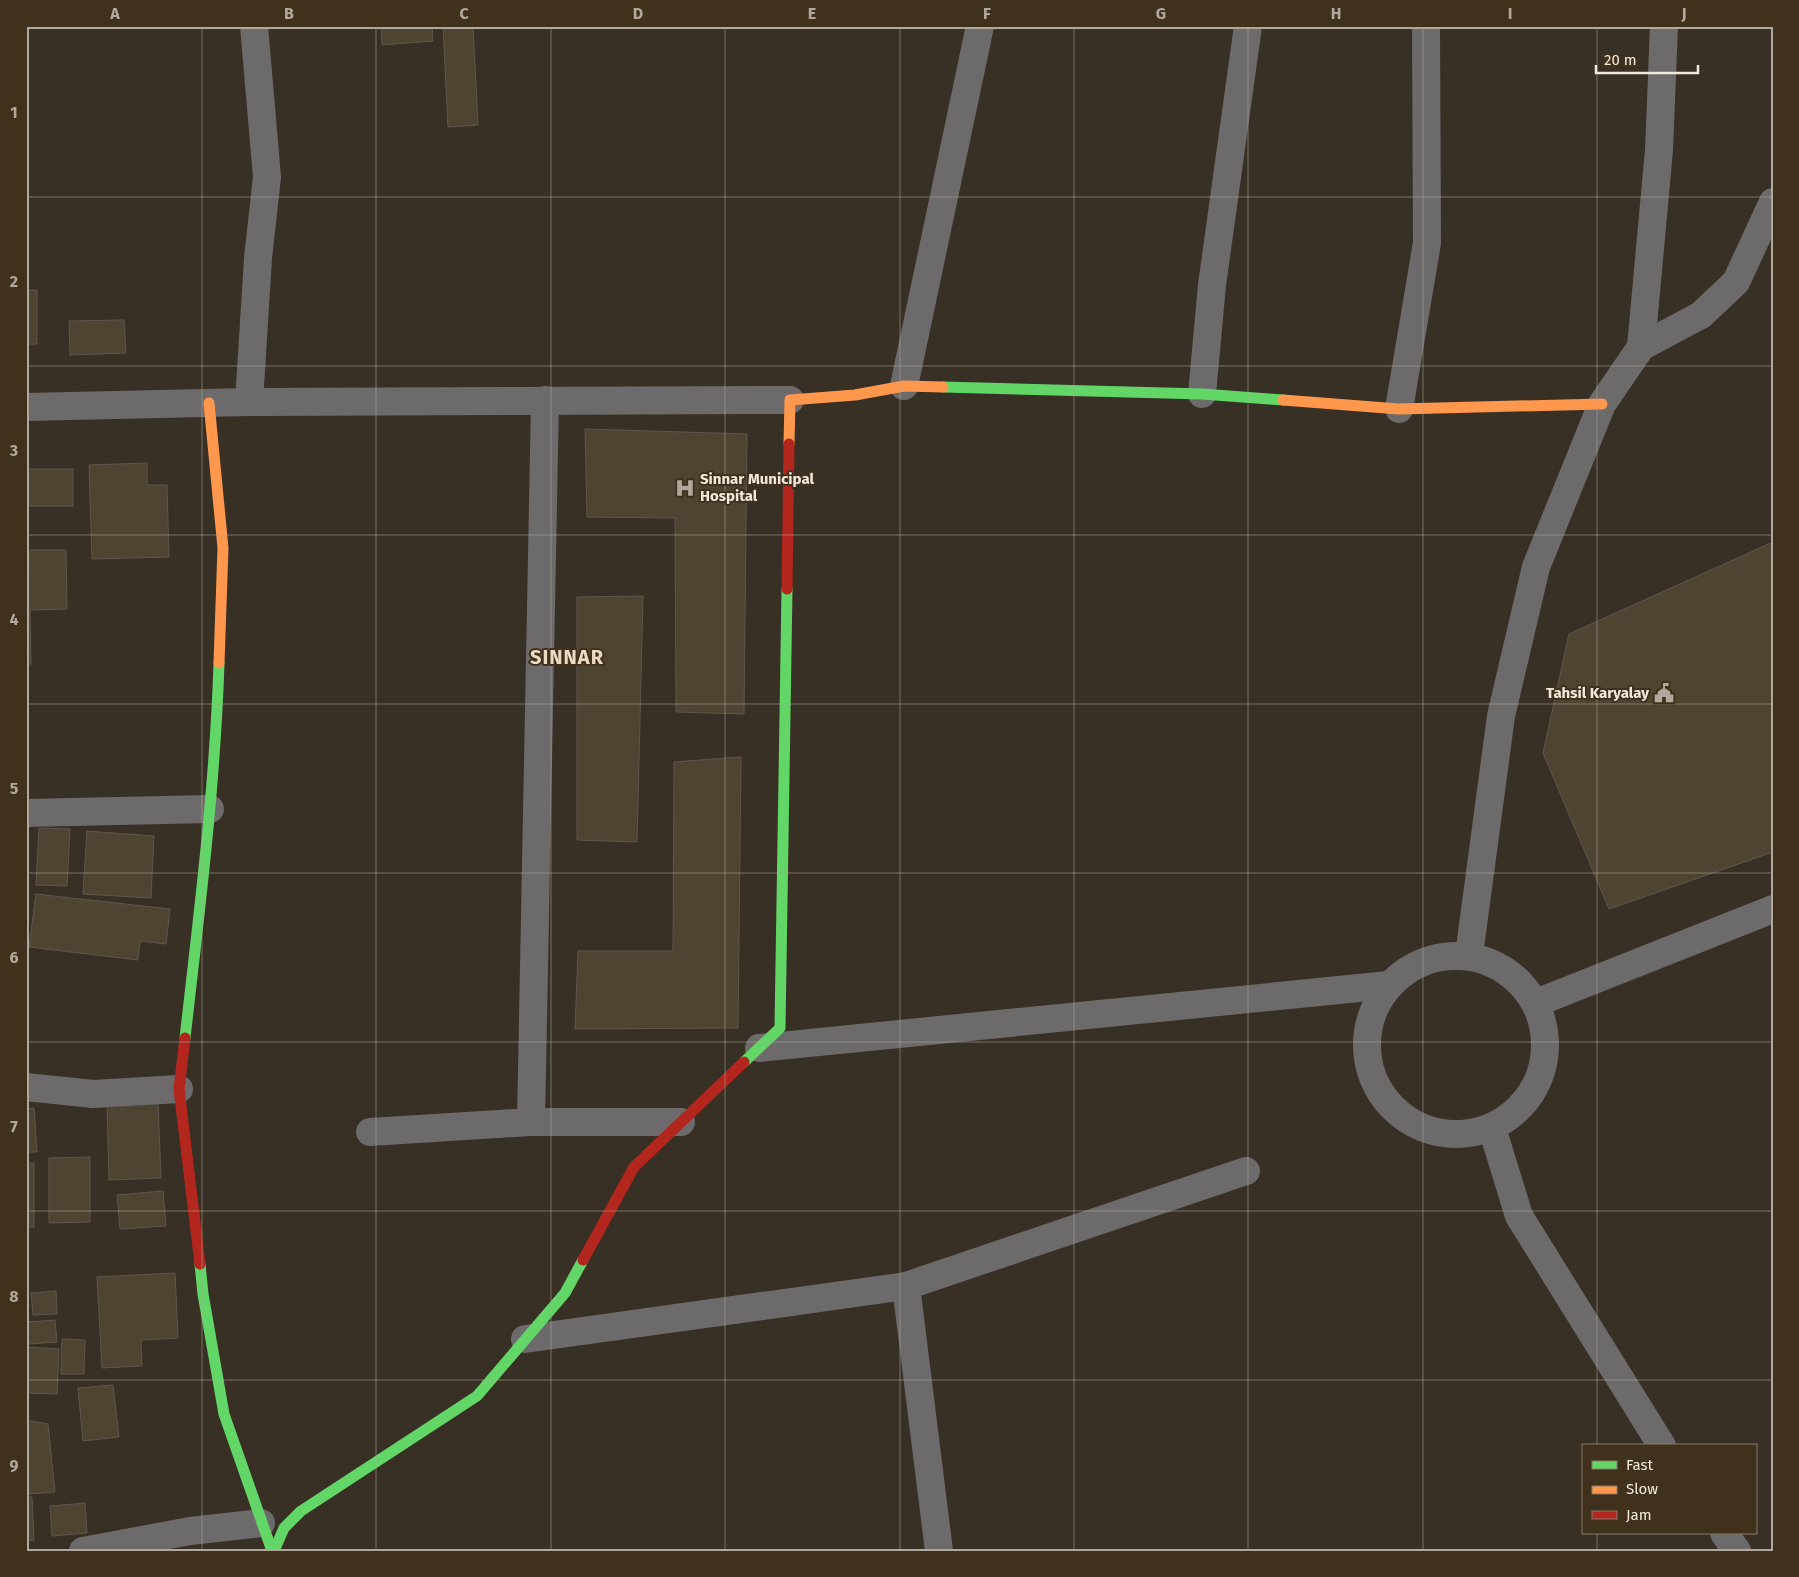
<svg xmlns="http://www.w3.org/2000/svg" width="1799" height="1577" viewBox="0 0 1799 1577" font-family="'Fira Sans',sans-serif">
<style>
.building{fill:#4f4431;stroke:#5e574e}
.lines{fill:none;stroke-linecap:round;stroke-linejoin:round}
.street{stroke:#6d6a6b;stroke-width:28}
.fast{stroke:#63d668;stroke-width:11}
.slow{stroke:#ff974d;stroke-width:11}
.jam{stroke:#b3261e;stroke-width:11}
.grid{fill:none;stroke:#b1a89d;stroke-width:1;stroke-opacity:0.55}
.labels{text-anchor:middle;stroke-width:4;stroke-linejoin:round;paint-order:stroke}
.poi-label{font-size:15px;font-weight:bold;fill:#f2e9dd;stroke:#40311d;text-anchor:start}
.district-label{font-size:20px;font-weight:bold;letter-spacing:1px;fill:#eddac2;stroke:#40311d}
.neatline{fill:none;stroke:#b1a89d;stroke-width:2}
.grid-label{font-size:16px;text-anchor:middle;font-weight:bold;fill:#b1a89d}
</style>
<rect width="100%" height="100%" fill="#383025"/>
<g class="building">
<path d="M381,26H432L433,41L382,45Z"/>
<path d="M443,26H473L478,125L448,127Z"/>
<rect x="26" y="290" width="11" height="54"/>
<path d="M124,320L126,353L70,355L69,321Z"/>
<path d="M585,429L747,434L744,714L676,712L675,518L587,517Z"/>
<path d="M147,463V485H167L169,557L92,559L89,465Z"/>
<rect x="26" y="469" width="47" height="37"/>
<path d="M1773,542V852L1609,909L1543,753L1569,634Z"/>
<path d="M29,550H66L67,609L30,610L31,664H26V575H29Z"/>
<path d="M643,596L637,842L577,840V597Z"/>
<path d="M741,757L738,1028L575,1029L578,951H673L674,762Z"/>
<path d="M39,828L70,829L67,886L36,885Z"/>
<path d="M87,831L154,836L151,898L83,894Z"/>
<path d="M36,894L170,909L166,944L140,941L138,960L29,947Z"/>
<path d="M158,1102L161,1178L109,1180L107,1103Z"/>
<path d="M34,1108L37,1152H26V1109Z"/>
<path d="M90,1157V1222L49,1223V1158Z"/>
<rect x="26" y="1163" width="8" height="64"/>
<path d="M163,1191L166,1226L120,1229L117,1195Z"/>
<path d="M175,1273L178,1338L141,1340L142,1366L102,1368L97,1277Z"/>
<path d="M56,1291L57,1314L33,1315L31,1293Z"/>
<path d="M55,1320L57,1342L29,1344L27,1322Z"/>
<path d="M62,1339L85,1340L84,1374H61Z"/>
<path d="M26,1347L59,1349L57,1394L26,1393Z"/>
<path d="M113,1385L119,1437L83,1441L78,1388Z"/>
<path d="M26,1420L48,1424L55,1492L29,1494L26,1461Z"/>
<path d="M26,1497H32L34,1540L26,1541Z"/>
<path d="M85,1503L87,1533L52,1536L50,1506Z"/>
</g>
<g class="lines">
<g class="street">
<path d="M1641,347L1659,150L1664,26"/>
<path d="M904,386L980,26"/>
<path d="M1202,394L1212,285L1248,26"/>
<path d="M249,402L258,258L267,177L254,26"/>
<path d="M26,407L249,402L790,400"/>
<path d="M1399,409L1427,243L1426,26"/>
<path d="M26,813L210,809"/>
<path d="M1469,955L1501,716L1536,567L1602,404L1641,347L1701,315L1736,282L1773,202"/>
<circle cx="1456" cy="1045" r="89"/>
<path d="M1536,1003L1773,909"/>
<path d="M759,1048L1389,985"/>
<path d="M26,1087L93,1094L179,1089"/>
<path d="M531,1122L545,400"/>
<path d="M1492,1128L1519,1216L1662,1446"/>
<path d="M370,1132L531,1122H681"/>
<path d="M906,1286L939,1551"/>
<path d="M525,1339L906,1286L1246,1171"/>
<path d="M1724,1533L1737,1551"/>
<path d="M83,1551L190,1531L261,1523"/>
</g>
<g class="fast">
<path d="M943,387L1202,394L1283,400"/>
<path d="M185,1038C199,914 215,789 219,663"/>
<path d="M744,1062L780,1028L787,589"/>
<path d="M200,1264L203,1294L224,1414L272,1551"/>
<path d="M274,1551L284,1528L301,1511L477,1396L565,1293L583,1260"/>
</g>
<g class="slow">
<path d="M1283,400L1399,409L1602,404"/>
<path d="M209,403L223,548L219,663"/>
<path d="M789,444L790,400L855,395L904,386L943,387"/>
</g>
<g class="jam">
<path d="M787,589L789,444"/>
<path d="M185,1038L179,1089L200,1264"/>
<path d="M583,1260L634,1167L744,1062"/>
</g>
</g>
<path class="grid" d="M202,26V1551M376,26V1551M551,26V1551M725,26V1551M900,26V1551M1074,26V1551M1248,26V1551M1423,26V1551M1597,26V1446M26,197H1773M26,366H1773M26,535H1773M26,704H1773M26,873H1773M26,1042H1773M26,1211H1773M26,1380H1773M1597,1533V1551"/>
<defs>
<symbol id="hospital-bare" viewBox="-9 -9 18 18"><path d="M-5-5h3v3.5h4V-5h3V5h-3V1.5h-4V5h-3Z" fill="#b1a89d" stroke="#40311d" stroke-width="2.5" paint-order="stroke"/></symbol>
<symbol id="civic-bare" viewBox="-9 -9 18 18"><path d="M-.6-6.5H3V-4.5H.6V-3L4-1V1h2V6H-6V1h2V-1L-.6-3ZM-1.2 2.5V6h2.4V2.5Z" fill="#b1a89d" stroke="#40311d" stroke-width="2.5" paint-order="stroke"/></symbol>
</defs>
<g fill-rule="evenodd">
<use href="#hospital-bare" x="671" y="474" width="28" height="28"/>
<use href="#civic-bare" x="1650" y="679" width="28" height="28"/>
</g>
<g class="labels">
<g class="poi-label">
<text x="700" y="484">Sinnar Municipal<tspan x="700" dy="17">Hospital</tspan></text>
<text x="1649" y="698" text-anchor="end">Tahsil Karyalay</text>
</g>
<g class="district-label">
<text x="567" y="664">SINNAR</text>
</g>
</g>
<rect width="1799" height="1577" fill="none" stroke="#40311d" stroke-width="55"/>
<rect x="1582" y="1444" width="175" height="90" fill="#40311d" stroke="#877b6a"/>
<rect x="1592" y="1461" width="25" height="8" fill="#63d668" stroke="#877b6a"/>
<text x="1626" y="1470" font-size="15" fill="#f2e9dd">Fast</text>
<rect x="1592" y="1486" width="25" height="8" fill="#ff974d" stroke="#877b6a"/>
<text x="1626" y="1494" font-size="15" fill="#f2e9dd">Slow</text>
<rect x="1592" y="1511" width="25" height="8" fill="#b3261e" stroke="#877b6a"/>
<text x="1626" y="1520" font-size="15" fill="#f2e9dd">Jam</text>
<path d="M1596 65v8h102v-8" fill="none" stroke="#f2e9dd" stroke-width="2.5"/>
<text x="1604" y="65" font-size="15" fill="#f2e9dd" stroke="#40311d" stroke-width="4" paint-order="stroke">20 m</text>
<rect x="28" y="28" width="1744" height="1522" class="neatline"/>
<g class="grid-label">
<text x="115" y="19">A</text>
<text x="289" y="19">B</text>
<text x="464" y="19">C</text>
<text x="638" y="19">D</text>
<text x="812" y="19">E</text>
<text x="987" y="19">F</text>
<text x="1161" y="19">G</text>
<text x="1336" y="19">H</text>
<text x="1510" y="19">I</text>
<text x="1684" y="19">J</text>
<text x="14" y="118">1</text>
<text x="14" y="287">2</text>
<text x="14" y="456">3</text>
<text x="14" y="625">4</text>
<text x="14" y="794">5</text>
<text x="14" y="963">6</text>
<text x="14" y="1132">7</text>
<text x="14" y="1302">8</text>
<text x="14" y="1471">9</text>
</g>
</svg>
